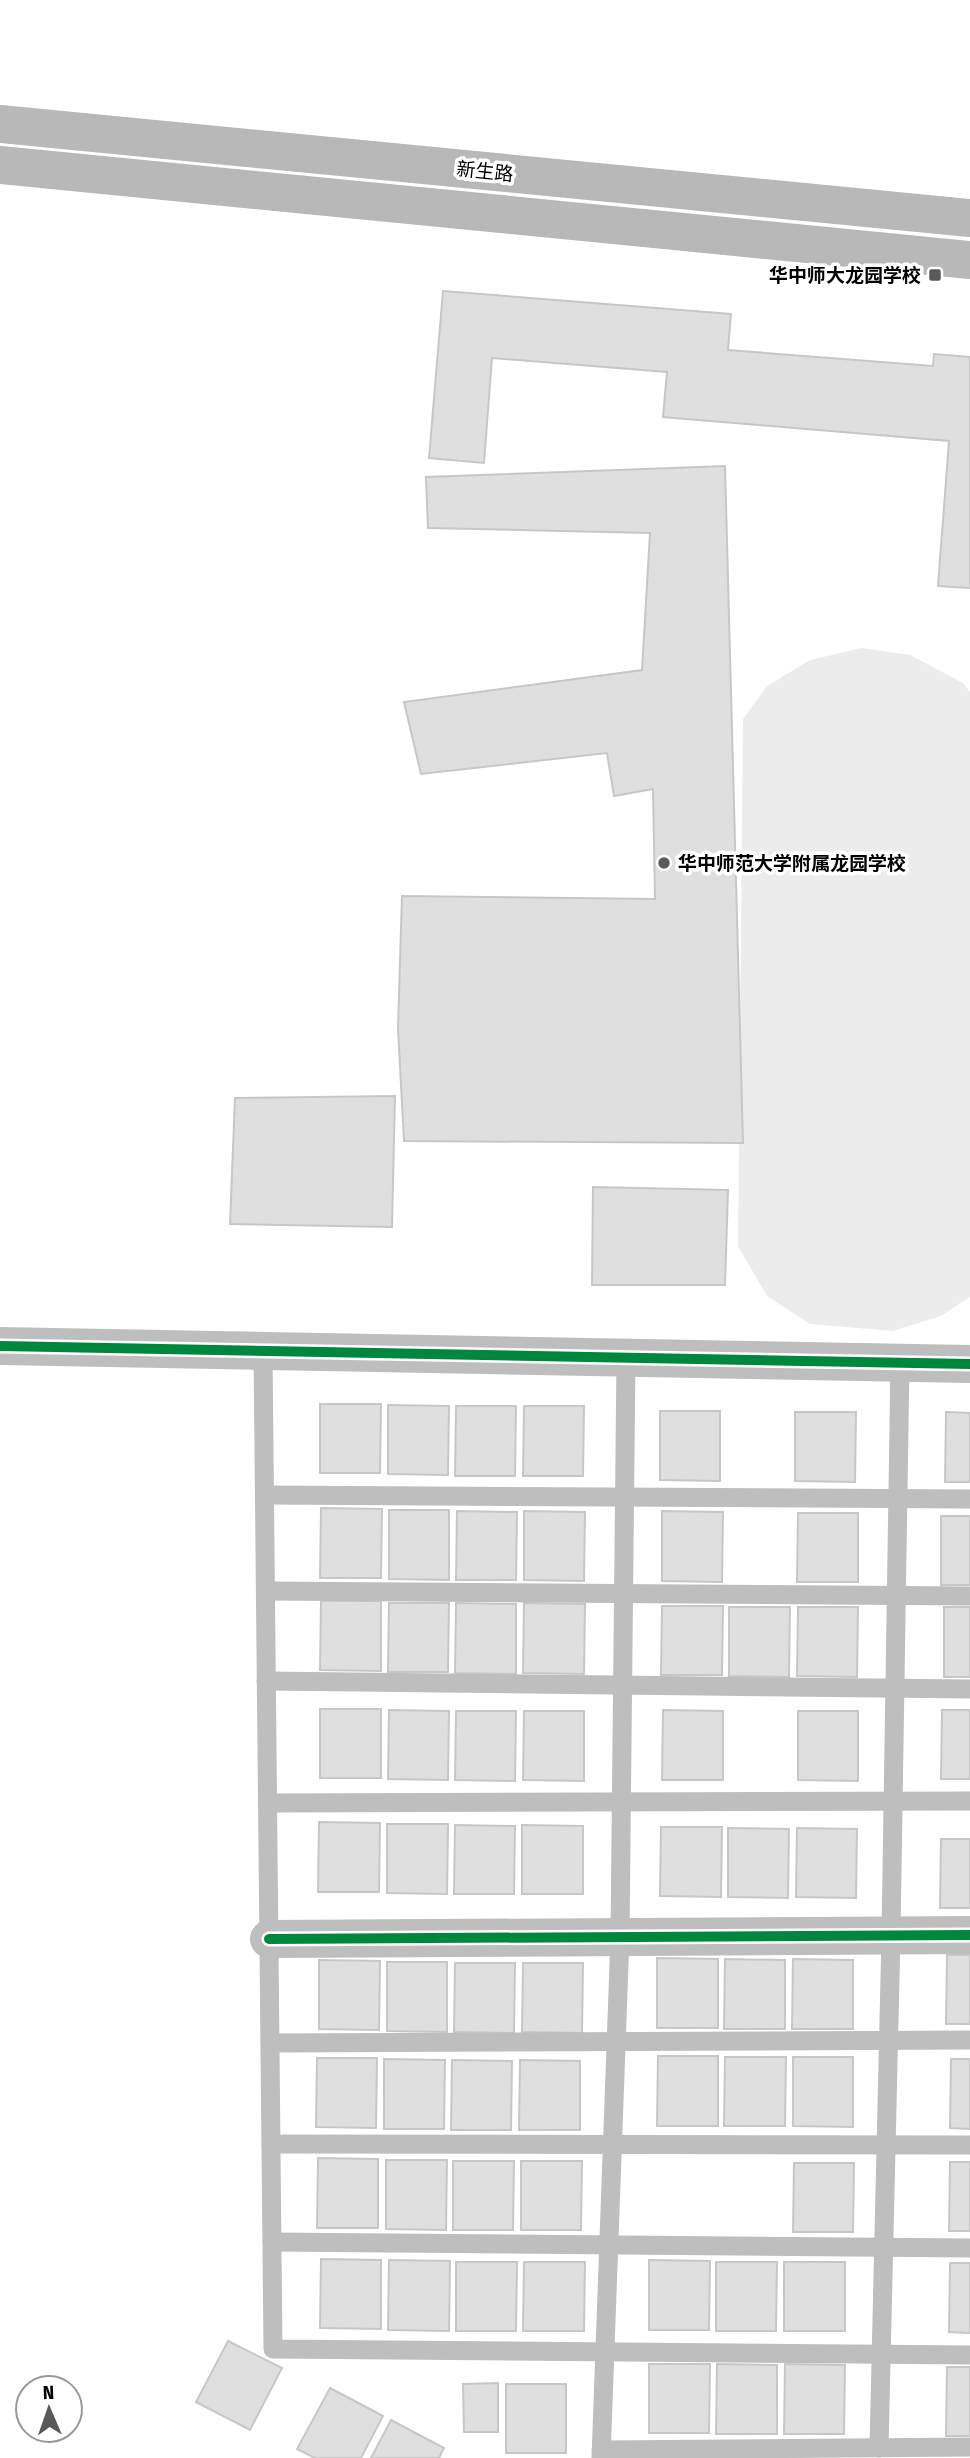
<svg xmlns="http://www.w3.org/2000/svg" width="970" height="2458" viewBox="0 0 970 2458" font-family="'Fira Sans Condensed','Noto Sans SC',sans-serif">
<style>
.green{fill:#ececec}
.building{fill:#dfdfdf;stroke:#c7c7c7;stroke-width:2}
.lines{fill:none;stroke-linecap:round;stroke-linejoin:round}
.service{stroke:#bebebe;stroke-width:19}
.minor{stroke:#bebebe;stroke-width:38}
.tertiary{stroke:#bebebe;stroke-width:38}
.secondary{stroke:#b8b8b8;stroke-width:38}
.cycleway-casing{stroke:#fff;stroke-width:15}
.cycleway{stroke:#00873e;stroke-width:10}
.poi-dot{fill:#595959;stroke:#fff;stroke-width:2.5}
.labels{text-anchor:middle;stroke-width:7;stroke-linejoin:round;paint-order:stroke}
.street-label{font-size:19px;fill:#000;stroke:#fff}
.poi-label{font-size:19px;font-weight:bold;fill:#000;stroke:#fff;text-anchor:end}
</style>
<rect width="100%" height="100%" fill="#fff"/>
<path class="green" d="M862,648L910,655L963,683L970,692V1297L941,1316L893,1331L810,1324L767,1296L738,1246L743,719L767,686L810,660Z"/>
<g class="building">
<path d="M443,291L731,314L728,350L933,366L934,354L970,357V588L938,586L949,441L663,417L667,372L492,358L484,463L429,458Z"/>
<path d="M725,466L743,1143L404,1141L398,1028L402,896L655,899L653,789L614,796L607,753L421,774L404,702L642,670L650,533L428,528L426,477Z"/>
<path d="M395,1096L392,1227L230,1224L235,1098Z"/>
<path d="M593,1187L728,1190L725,1285H592Z"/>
<path d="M320,1404H381L380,1473H320Z"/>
<path d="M388,1405L449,1406L448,1475L388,1474Z"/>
<path d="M456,1406H516L515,1476H455Z"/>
<path d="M524,1406H584L583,1476H523Z"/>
<path d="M660,1411H720V1481L660,1480Z"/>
<path d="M795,1412H856L855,1482L795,1481Z"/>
<path d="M946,1412L970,1413V1482H945Z"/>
<path d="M321,1508L382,1509L381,1578H320Z"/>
<path d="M389,1510H449V1580L389,1579Z"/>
<path d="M457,1511L517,1512L516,1580H456Z"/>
<path d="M524,1511L585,1512L584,1581L524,1580Z"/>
<path d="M662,1511L723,1512L722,1582L662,1581Z"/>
<path d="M798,1513H858V1582H797Z"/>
<rect x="941" y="1516" width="29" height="69"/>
<path d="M321,1601H381V1671L320,1670Z"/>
<path d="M389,1603H449L448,1672H388Z"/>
<path d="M456,1603L516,1604V1674L455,1673Z"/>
<path d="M524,1603L585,1604L584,1674L523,1673Z"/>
<path d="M662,1606H723L722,1675H661Z"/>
<path d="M729,1607H790L789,1677L729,1676Z"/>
<path d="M798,1607H858L857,1677L797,1676Z"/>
<rect x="944" y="1607" width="26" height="70"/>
<rect x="320" y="1709" width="61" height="69"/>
<path d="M389,1710L449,1711L448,1780L388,1779Z"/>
<path d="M663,1710L723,1711V1780H662Z"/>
<path d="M942,1710H970V1779H941Z"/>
<path d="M456,1711H516L515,1781L455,1780Z"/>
<path d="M524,1711H584V1781L523,1780Z"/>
<path d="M798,1711H858V1781L798,1780Z"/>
<path d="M319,1822L380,1823L379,1892H318Z"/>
<path d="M387,1824H448L447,1894L387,1893Z"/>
<path d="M455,1825L515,1826L514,1894H454Z"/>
<path d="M522,1825L583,1826V1894H522Z"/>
<path d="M661,1827H722L721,1897L660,1896Z"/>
<path d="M728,1828L789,1829L788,1898L728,1897Z"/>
<path d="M797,1828L857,1829L856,1898L796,1897Z"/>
<path d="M941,1839H970V1908H940Z"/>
<path d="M947,1955H970V2024H946Z"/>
<path d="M657,1958L718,1959V2028H657Z"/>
<path d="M725,1959L785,1960V2029H724Z"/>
<path d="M793,1959L853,1960V2029H792Z"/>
<path d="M319,1960L380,1961L379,2030L319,2029Z"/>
<path d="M387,1962H447V2032L387,2031Z"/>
<path d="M455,1963H515L514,2033L454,2032Z"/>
<path d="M523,1963H583L582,2033L522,2032Z"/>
<path d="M658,2056H718V2126H657Z"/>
<path d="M725,2057H786L785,2126H724Z"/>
<path d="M793,2057H853V2127L793,2126Z"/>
<path d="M317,2058H377L376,2128L316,2127Z"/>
<path d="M384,2059L445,2060L444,2129H384Z"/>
<path d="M951,2059H970V2129L950,2128Z"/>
<path d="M452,2060L512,2061L511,2130H451Z"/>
<path d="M520,2060L580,2061V2130H519Z"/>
<path d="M318,2158L378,2159V2228H317Z"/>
<path d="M386,2160H447L446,2230L386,2229Z"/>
<path d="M453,2161H514L513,2230H453Z"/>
<path d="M521,2161H582L581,2230H521Z"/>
<path d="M950,2162H970V2231H949Z"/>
<path d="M794,2163H854L853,2232H793Z"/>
<path d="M321,2259L381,2260V2329L320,2328Z"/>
<path d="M389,2260L450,2261L449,2331L388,2330Z"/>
<path d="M649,2260L710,2261L709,2330H649Z"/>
<path d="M456,2262H517L516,2331H456Z"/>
<path d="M524,2262H585L584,2331H523Z"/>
<path d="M716,2262H777L776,2331H716Z"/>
<rect x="784" y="2262" width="61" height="69"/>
<path d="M950,2263H970V2333L949,2332Z"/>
<path d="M228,2341L282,2368L250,2430L196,2402Z"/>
<path d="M649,2364H710L709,2433H649Z"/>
<path d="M717,2364L777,2365V2434H716Z"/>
<path d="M785,2364L845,2365L844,2434H784Z"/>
<path d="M947,2367H970V2436H946Z"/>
<path d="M498,2383V2432H464L463,2384Z"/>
<rect x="506" y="2384" width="60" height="69"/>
<path d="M330,2388L383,2416L361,2458H315L297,2449Z"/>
<path d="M391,2420L444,2448L439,2458H371Z"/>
</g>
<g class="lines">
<g class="service">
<path d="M263,1351L273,2349L970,2355"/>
<path d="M265,1495L970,1499"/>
<path d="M266,1591L970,1596"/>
<path d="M266,1681L970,1689"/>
<path d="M268,1803L970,1801"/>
<path d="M270,2043L970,2040"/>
<path d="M271,2144L970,2145"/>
<path d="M272,2242L970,2248"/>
<path d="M879,2448L891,1935L900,1363"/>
<path d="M601,2450L970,2447"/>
<path d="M601,2458L620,1937L626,1357"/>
</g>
<path class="minor" d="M269,1939L970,1935"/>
<path class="tertiary" d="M0,1346L970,1364"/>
<g class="secondary">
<path d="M0,124L970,218"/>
<path d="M0,165L970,260"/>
</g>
<defs>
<g id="cycleway">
<path d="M0,1346L970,1364"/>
<path d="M269,1939L970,1935"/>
</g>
</defs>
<use href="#cycleway" class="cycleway-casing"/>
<use href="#cycleway" class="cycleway"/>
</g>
<g class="poi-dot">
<rect x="928" y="268" width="14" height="14" rx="3.5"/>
<circle cx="664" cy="863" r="7"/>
</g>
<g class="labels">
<g class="street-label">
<text transform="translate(485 171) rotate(6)" y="7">新生路</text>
</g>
<g class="poi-label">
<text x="921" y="282">华中师大龙园学校</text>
<text x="678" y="870" text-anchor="start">华中师范大学附属龙园学校</text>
</g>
</g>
<g transform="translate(49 2409) rotate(358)"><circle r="33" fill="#ffffff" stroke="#999999" stroke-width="2"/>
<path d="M0-5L12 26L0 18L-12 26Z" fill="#595959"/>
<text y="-10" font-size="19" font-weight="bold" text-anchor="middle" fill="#000000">N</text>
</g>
</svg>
